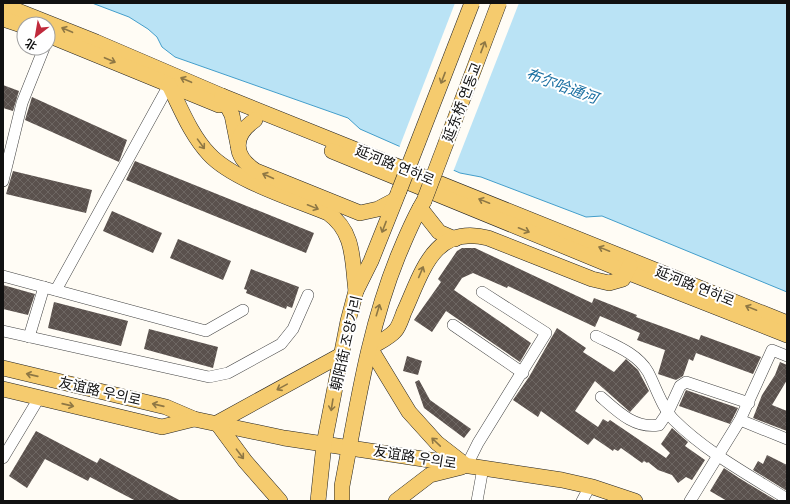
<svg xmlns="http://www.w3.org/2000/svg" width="790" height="504" viewBox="0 0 790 504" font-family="Merriweather,'Noto Sans SC','Noto Sans KR',serif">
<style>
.water{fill:#bae3f5;stroke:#439ecb}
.pier{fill:#fffcf5}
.building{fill:url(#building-cross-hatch)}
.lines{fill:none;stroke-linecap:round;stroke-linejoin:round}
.minor-casing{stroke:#444;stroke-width:12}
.major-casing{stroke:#222;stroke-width:16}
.minor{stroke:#fff;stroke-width:11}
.major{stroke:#f5cb6e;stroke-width:15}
.major-bridge-casing{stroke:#222;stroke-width:16;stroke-linecap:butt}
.major-bridge{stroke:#f5cb6e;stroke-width:15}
.oneway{stroke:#8e7744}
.labels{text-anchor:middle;stroke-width:4;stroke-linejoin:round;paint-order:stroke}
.street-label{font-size:14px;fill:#111;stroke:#fff}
.water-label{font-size:15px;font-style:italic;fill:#1b70a2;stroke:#fff}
</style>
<defs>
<pattern id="building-cross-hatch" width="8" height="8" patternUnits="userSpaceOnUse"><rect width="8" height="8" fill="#5a514d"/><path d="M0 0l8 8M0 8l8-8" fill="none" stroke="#6d6662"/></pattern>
</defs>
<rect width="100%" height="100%" fill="#fffcf5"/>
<path class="water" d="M92,3H787V292L602,216L586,217L481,177L460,173L360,129L348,118L175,57L162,47L157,37L148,29L129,17Z"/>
<path class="pier" d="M455,3H519L453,172L399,148Z"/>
<g class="building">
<path d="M3,85L19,91L13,111L3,108Z"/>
<path d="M32,97L127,140L119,162L25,120Z"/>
<path d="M135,161L314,233L306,253L126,180Z"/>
<path d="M13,171L92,190L86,213L6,194Z"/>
<path d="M112,211L162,233L153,253L103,231Z"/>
<path d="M178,239L231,261L223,280L170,258Z"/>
<path d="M462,248H475L592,303L594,298L637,315L636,317L699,340L701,335L761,357L753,374L696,353L693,361L689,359L683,376L676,380L658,374L665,350L637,340L640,333L600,316L595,327L508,286L507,288L473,273L462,278L454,290L531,343L520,362L446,311L432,332L414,320L441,282L438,279L457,251Z"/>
<path d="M251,269L299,287L292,308L287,306L286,309L246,293L247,290L244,289Z"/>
<path d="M3,285L35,294L28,315L3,309Z"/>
<path d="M54,302L128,321L121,346L48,328Z"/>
<path d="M557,328L586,348L583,352L614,372L626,359L627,360L638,370L649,391L630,412L595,381L575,411L598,427L603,419L608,422L610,420L666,458L670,453L661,444L672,428L688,442L685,446L705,460L692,480L686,477L678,483L672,475L658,470L648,462L647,463L644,461L642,463L621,448L618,451L614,449L613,451L594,438L588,445L541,411L538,417L513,400L529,377Z"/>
<path d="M149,329L218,347L213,368L144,349Z"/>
<path d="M407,356L422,361L418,375L403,371Z"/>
<path d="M780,362L787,365V380L772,405L787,411V431L753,418L762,395L775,375Z"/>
<path d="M419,380L430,400L471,429L464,438L424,408L415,382Z"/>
<path d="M686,390L738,408L730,424L679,406Z"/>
<path d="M36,431L97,463L100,458L181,501H136L90,477L88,481L45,459L27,488L9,476Z"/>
<path d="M767,455L787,465V491L753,470L758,461L763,464Z"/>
<path d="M724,468L739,478L777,501H727L710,491Z"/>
</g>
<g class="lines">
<defs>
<g id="minor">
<path d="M3,181L22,103L44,48"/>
<path d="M3,276L206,331L243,310"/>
<path d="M56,290L169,85"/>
<path d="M453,325L523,373"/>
<path d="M3,331L209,377L228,373L281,344L293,329L308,295"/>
<path d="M596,336C614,345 637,353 648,372C656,387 662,408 674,420C706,452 749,475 787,499"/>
<path d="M29,337L44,287"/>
<path d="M601,397C618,412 635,429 659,425L668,412L680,386L686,382L749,403"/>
<path d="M740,420L787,439"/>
<path d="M3,458L39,398"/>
<path d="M467,465L478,443L546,333L482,292"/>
<path d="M477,501L483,468"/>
<path d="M582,501L590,486"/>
<path d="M690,501L740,420L772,350L787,356"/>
</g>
<g id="major">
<path d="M3,5L96,42L222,96L787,323"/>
<path d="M3,19L24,26"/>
<path d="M48,35L219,105"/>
<path d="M169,85C181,109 191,135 209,154C233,180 294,199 328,213C355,232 352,261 356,291"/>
<path d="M222,96L232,115L238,145"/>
<path d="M255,120C232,136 233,156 256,171L360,213L378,209L395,200"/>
<path d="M332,151L627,272L787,335"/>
<path d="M420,208L439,232L455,239"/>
<path d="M370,348C377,343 389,338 395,331C399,327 402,317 404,312C422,273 433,224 488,238L592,279L609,283L623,279L630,265"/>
<path d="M370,348L409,412L437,443L464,464"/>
<path d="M3,368L166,407L194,419L284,438L562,480L593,487L635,501"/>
<path d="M3,389L162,427L194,419"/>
<path d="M280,501L245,461L217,423L341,355"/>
<path d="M318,501L324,444L348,321L356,291L371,261L399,191"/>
<path d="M342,501V486C357,408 368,330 398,256C406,237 413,219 424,201"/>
<path d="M396,501L430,475L462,467"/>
</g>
</defs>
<use href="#minor" class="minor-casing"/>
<use href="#major" class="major-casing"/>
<use href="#minor" class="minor"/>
<use href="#major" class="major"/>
<defs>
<g id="major-bridge">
<path d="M399,191L472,3"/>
<path d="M424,201L499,3"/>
</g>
</defs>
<use href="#major-bridge" class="major-bridge-casing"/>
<use href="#major-bridge" class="major-bridge"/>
</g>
<defs><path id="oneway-shaft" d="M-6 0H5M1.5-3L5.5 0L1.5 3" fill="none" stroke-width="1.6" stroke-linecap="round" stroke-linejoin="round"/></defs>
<g class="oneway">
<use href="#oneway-shaft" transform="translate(67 30) rotate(-157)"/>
<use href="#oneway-shaft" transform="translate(483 47) rotate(-69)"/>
<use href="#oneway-shaft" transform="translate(110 60) rotate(23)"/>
<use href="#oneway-shaft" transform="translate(443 78) rotate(111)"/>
<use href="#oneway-shaft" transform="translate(186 80) rotate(-157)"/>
<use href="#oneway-shaft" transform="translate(201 144) rotate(54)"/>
<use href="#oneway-shaft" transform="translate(268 176) rotate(-156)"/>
<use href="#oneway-shaft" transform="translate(484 201) rotate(-158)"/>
<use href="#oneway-shaft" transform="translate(313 207) rotate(22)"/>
<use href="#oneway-shaft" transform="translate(384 227) rotate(111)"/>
<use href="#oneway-shaft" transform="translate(524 230) rotate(22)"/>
<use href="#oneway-shaft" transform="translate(604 249) rotate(-158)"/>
<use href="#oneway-shaft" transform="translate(421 272) rotate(-67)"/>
<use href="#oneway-shaft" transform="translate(751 308) rotate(-158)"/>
<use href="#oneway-shaft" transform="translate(378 310) rotate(-73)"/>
<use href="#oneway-shaft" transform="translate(32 375) rotate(-167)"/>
<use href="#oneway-shaft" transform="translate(282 387) rotate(151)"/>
<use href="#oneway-shaft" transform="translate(68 405) rotate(13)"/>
<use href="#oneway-shaft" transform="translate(158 405) rotate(-167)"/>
<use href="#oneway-shaft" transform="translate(332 405) rotate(99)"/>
<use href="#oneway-shaft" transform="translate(436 442) rotate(-136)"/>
<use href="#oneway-shaft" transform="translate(240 454) rotate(53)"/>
</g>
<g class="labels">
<g class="street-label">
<text transform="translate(462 102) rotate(-69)" y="5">延东桥 연동교</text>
<text transform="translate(395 165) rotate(22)" y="5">延河路 연하로</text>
<text transform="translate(695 286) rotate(22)" y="5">延河路 연하로</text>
<text transform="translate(346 343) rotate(-77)" y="5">朝阳街 조양거리</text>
<text transform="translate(100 391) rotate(13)" y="5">友谊路 우의로</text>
<text transform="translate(415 457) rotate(9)" y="5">友谊路 우의로</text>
</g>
<g class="water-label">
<text transform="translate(562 86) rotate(20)" y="5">布尔哈通河</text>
</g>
</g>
<rect width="790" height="504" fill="none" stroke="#111111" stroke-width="8"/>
<g transform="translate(36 36) rotate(211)"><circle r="19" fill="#ffffff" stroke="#a0a0a0"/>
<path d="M0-3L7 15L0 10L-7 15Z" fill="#c02a3c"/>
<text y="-6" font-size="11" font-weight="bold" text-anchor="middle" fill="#111111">北</text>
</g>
</svg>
